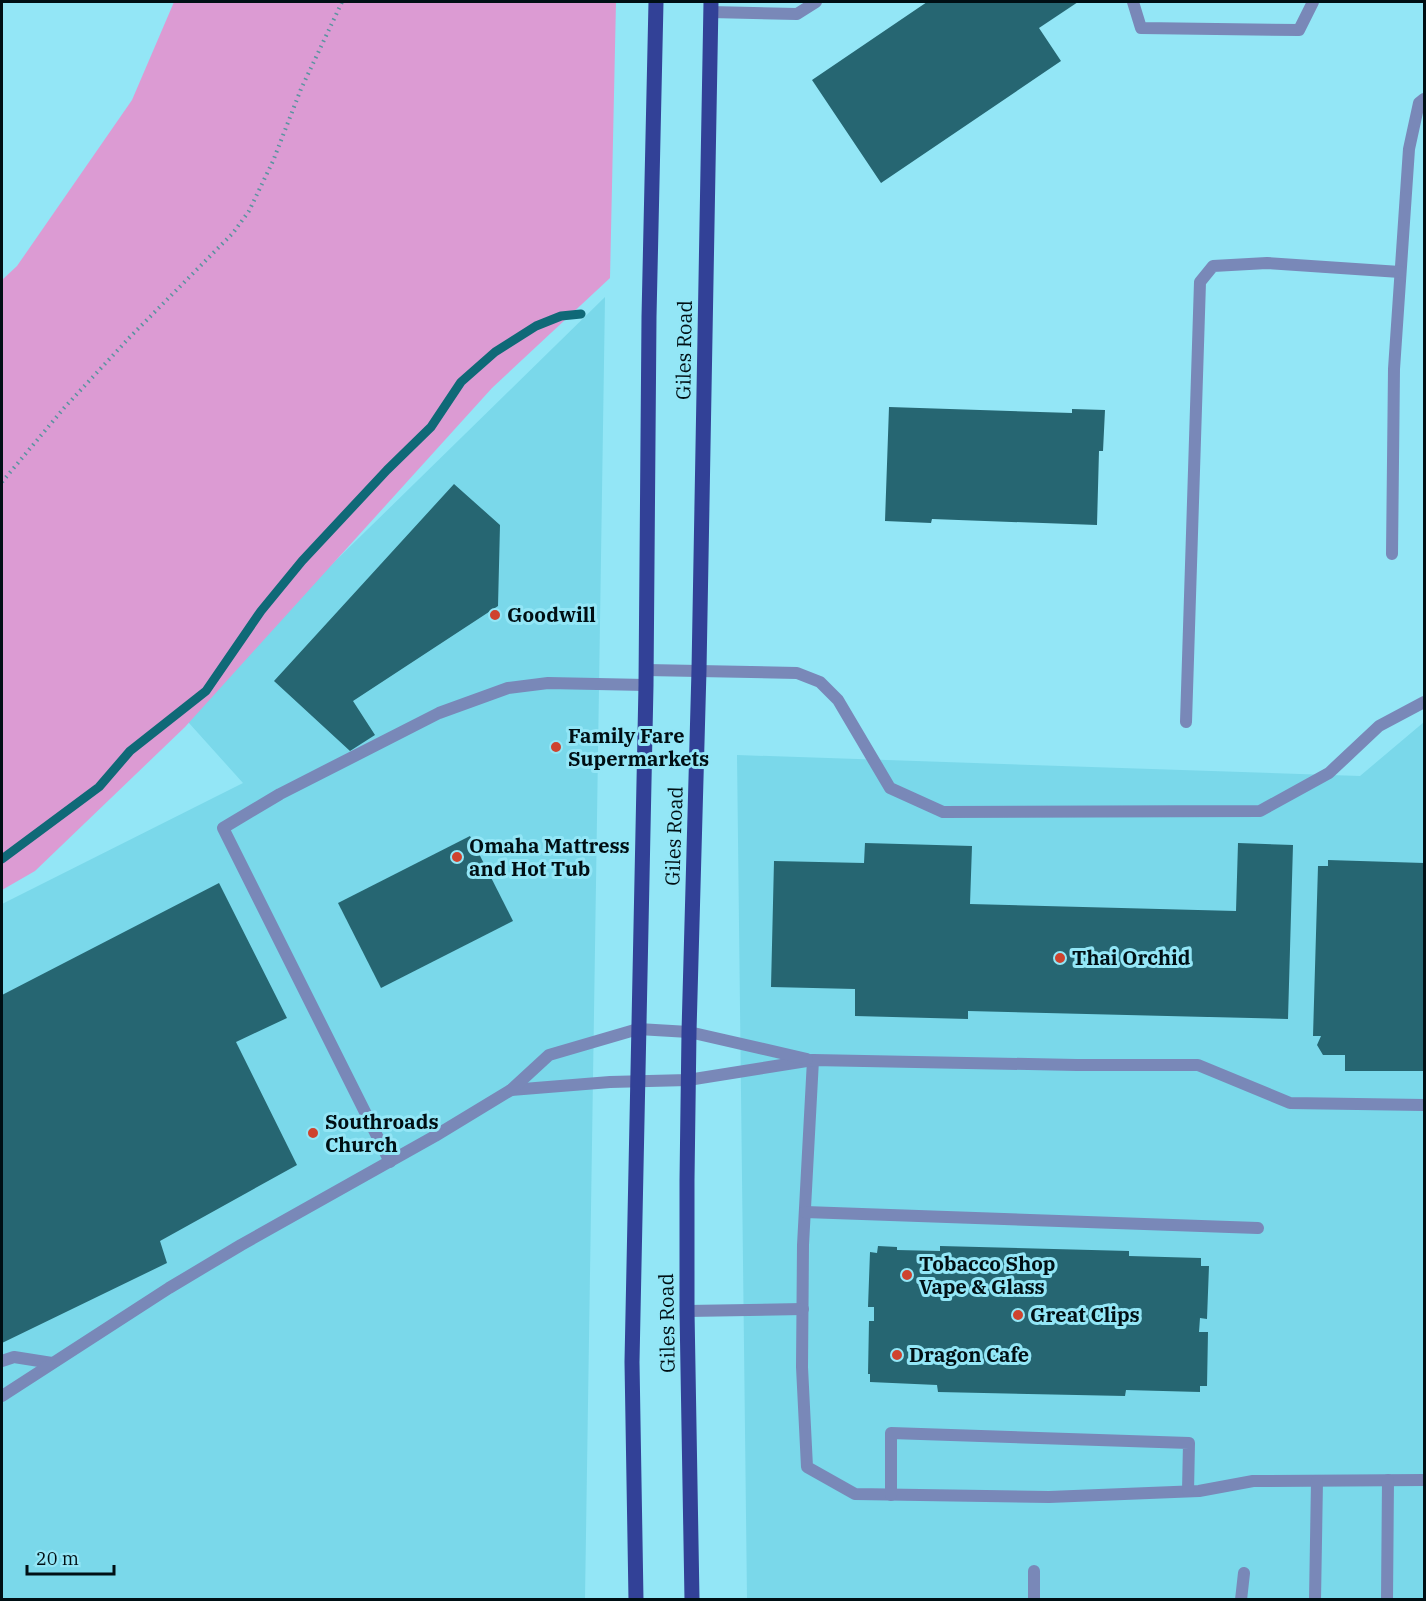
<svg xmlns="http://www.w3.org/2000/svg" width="1426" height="1601" viewBox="0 0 1426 1601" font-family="'IBM Plex Serif',serif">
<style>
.built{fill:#7ad8ea}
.green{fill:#dc9bd3}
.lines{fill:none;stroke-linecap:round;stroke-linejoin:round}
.stream{stroke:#0f6977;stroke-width:9}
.building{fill:#266672}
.path{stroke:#5a939f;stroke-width:4;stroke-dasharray:1.5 4.5;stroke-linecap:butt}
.lane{stroke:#7988b8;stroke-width:12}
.primary{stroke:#324197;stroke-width:15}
.poi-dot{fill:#cf432e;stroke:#93e6f6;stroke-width:2}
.labels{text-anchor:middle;stroke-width:6;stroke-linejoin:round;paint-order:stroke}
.street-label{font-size:20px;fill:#000f14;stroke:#93e6f6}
.poi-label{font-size:20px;font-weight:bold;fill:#000f14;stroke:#93e6f6;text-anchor:start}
</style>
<rect width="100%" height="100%" fill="#93e6f6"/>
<g class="built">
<path d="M605,297L585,1599L2,1600V904L243,783L180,713Z"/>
<path d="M1424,722V1599H747L737,755L1360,776Z"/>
</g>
<path class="green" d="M174,2H616L610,278L492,388L185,727L35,871L2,890V280L17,266L132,100Z"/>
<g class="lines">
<path class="stream" d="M2,859L99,787L130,751L206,691L261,611L302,561L387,470L431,427L461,382L495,352L536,326L561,316L581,314"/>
</g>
<g class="building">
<path d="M927,2H1078L1039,28L1061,61L881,183L812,80Z"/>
<path d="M889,407L1072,413V409L1105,410L1103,451H1099L1097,525L932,519L931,523L885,521Z"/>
<path d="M454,484L500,525L498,606L353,701L375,735L350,751L274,681Z"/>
<path d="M470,836L513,921L381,988L338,903Z"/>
<path d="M865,843L972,846L970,904L1236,911L1238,843L1293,845L1288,1019L968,1011V1019L855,1016V989L771,987L774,861L864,863Z"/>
<path d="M1328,860L1424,863V1071H1345V1055H1323L1317,1045L1321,1036H1313L1318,866H1328Z"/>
<path d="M219,883L287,1018L236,1042L297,1165L160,1241L167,1263L2,1343V995Z"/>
<path d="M878,1246L897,1247V1250L940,1251V1246L1129,1251V1256L1201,1258V1266H1209L1207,1319L1200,1318L1199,1332H1208L1207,1386H1200V1392L1126,1390L1125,1396L938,1392L937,1385L870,1382V1374H868L869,1321H874V1307H868L870,1252L877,1253Z"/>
</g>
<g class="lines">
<path class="path" d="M2,482L64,408L129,338L233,233L249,211L273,161L301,89L342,2"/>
<g class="lane">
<path d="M1133,2L1141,28L1299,30L1313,2"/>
<path d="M710,12L797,14L816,2"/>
<path d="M1392,554L1394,369L1409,149L1419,103L1424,99"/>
<path d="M646,670L797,673L820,682L838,700L890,788L943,812L1260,811L1329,773L1379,726L1424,702"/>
<path d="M1186,722L1200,282L1213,266L1267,263L1400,272"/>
<path d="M813,1060L803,1245L802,1367L807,1467L855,1494L1049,1497L1199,1491L1253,1481L1424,1480"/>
<path d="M511,1090L610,1082L688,1080L813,1060L1077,1065H1198L1290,1103L1424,1105"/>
<path d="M390,1162L223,828L280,794L439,713L508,688L548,683L646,685"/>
<path d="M805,1212L1258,1228"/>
<path d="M687,1311L803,1309"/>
<path d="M2,1361L14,1357L52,1363"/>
<path d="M2,1396L169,1288L241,1245L435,1136L511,1090L549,1055L638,1029L689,1032L807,1059"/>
<path d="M891,1495V1433L1189,1443L1188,1491"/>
<path d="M1034,1600V1571"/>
<path d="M1241,1600L1244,1573"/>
<path d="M1315,1600L1317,1481"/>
<path d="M1387,1600L1388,1480"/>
</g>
<g class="primary">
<path d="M636,1600L632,1362L646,685L649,317L656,2"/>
<path d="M692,1600L687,1311V1180L689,1032L699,670L711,2"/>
</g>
</g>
<g class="poi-dot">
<circle cx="495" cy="615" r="6"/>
<circle cx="556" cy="747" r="6"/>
<circle cx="457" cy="857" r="6"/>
<circle cx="1060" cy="958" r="6"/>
<circle cx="313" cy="1133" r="6"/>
<circle cx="907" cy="1275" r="6"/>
<circle cx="1018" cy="1315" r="6"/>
<circle cx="897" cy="1355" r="6"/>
</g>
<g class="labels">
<g class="street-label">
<text transform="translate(684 350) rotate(-89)" y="7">Giles Road</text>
<text transform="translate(674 836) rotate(-88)" y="7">Giles Road</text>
<text transform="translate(667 1323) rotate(-91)" y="7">Giles Road</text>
</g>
<g class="poi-label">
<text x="507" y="622">Goodwill</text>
<text x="568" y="743">Family Fare<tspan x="568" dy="23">Supermarkets</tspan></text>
<text x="469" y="853">Omaha Mattress<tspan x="469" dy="23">and Hot Tub</tspan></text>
<text x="1072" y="965">Thai Orchid</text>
<text x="325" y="1129">Southroads<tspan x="325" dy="23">Church</tspan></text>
<text x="919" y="1271">Tobacco Shop<tspan x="919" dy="23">Vape &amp; Glass</tspan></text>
<text x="1030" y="1322">Great Clips</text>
<text x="909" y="1362">Dragon Cafe</text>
</g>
</g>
<rect width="1426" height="1601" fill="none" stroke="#000f14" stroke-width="6"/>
<path d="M27 1565v9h87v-9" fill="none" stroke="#000f14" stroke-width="3"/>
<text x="36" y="1565" font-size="18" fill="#000f14" stroke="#93e6f6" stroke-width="4.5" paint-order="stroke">20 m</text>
</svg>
